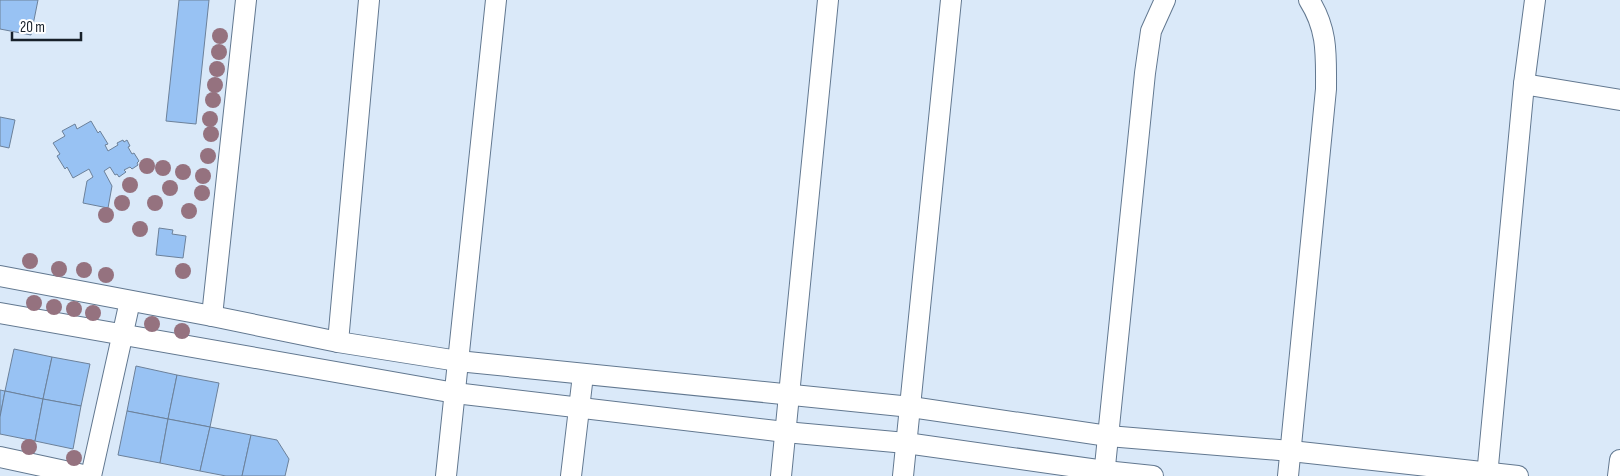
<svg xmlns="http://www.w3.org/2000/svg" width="1620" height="476" viewBox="0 0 1620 476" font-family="'Sofia Sans Condensed',sans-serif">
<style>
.building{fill:#98c2f3;stroke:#6c819a}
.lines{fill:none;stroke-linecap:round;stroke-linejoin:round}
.minor-casing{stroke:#627890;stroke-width:22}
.minor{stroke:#fff;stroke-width:20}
.tree{fill:#95727f}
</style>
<rect width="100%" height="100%" fill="#dae9f9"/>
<g class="building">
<path d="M0,0H38L31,35L0,29Z"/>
<path d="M179,0H209L196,124L166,121Z"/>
<path d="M0,117L15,120L9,148L0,146Z"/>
<path d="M91,121L98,133L100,131L108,144L105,145L108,151L118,145L117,143L123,140L124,142L127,140L130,146L128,147L132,154L134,153L139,161L137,163L138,165L132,169L130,167L124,170L126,172L119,177L117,174L115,175L110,167L104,171L112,186L108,208L83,203L87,181L93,177L89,169L73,178L67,167L65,169L57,156L60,154L53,143L65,136L62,131L75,124L77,129Z"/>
<path d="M159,228L173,230L172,234L186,236L183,258L156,255Z"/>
<path d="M14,349L52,357L43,399L5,391Z"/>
<path d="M52,357L90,364L81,406L43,399Z"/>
<path d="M136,366L177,375L168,419L127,411Z"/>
<path d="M177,375L219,383L210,427L168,419Z"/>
<path d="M0,390L5,391L0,417Z"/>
<path d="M5,391L43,399L35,441L0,434V417Z"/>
<path d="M43,399L81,406L73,449L35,441Z"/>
<path d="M127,411L168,419L160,463L118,455Z"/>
<path d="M168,419L210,427L200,471L160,463Z"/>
<path d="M210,427L251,435L242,476H226L200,471Z"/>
<path d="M251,435L277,440L289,459L285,476H242Z"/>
</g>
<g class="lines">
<defs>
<g id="minor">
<path d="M1524,84L1620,100"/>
<path d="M0,276L212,316L338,342L458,361L911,407L1108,436L1291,451L1518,476"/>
<path d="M0,313L455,393L785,432L906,443L1105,471L1153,476"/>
<path d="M212,316L246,0"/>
<path d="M338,342L369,0"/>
<path d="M0,457L88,476"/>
<path d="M91,476L130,301"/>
<path d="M446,476L496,0"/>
<path d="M571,476L583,375"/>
<path d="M781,476L828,0"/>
<path d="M903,476L951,0"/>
<path d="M1104,476L1145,73L1151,31L1165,0"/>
<path d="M1288,476L1326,89C1326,55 1328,30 1309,0"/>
<path d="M1487,476L1524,84L1535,0"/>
<path d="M1618,476L1620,460"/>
</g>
</defs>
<use href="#minor" class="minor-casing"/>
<use href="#minor" class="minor"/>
</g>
<g class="tree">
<circle cx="220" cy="36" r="8"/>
<circle cx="219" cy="52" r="8"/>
<circle cx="217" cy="69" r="8"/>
<circle cx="215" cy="85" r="8"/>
<circle cx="213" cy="100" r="8"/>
<circle cx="210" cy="119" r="8"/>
<circle cx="211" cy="134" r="8"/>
<circle cx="208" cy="156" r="8"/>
<circle cx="147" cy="166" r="8"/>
<circle cx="163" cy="168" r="8"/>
<circle cx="183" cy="172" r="8"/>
<circle cx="203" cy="176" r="8"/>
<circle cx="130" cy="185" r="8"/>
<circle cx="170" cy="188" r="8"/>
<circle cx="202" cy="193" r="8"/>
<circle cx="122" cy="203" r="8"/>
<circle cx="155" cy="203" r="8"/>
<circle cx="189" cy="211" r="8"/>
<circle cx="106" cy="215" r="8"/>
<circle cx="140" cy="229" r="8"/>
<circle cx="30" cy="261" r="8"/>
<circle cx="59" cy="269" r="8"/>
<circle cx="84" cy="270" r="8"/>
<circle cx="183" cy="271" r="8"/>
<circle cx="106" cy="275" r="8"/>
<circle cx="34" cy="303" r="8"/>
<circle cx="54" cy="307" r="8"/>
<circle cx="74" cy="309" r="8"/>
<circle cx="93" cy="313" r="8"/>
<circle cx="152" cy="324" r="8"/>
<circle cx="182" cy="331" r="8"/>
<circle cx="29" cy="447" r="8"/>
<circle cx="74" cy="458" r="8"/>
</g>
<path d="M12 32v8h69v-8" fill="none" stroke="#17202a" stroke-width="2.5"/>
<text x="20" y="32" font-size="15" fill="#17202a" stroke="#ffffff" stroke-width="4" paint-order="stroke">20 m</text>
</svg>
